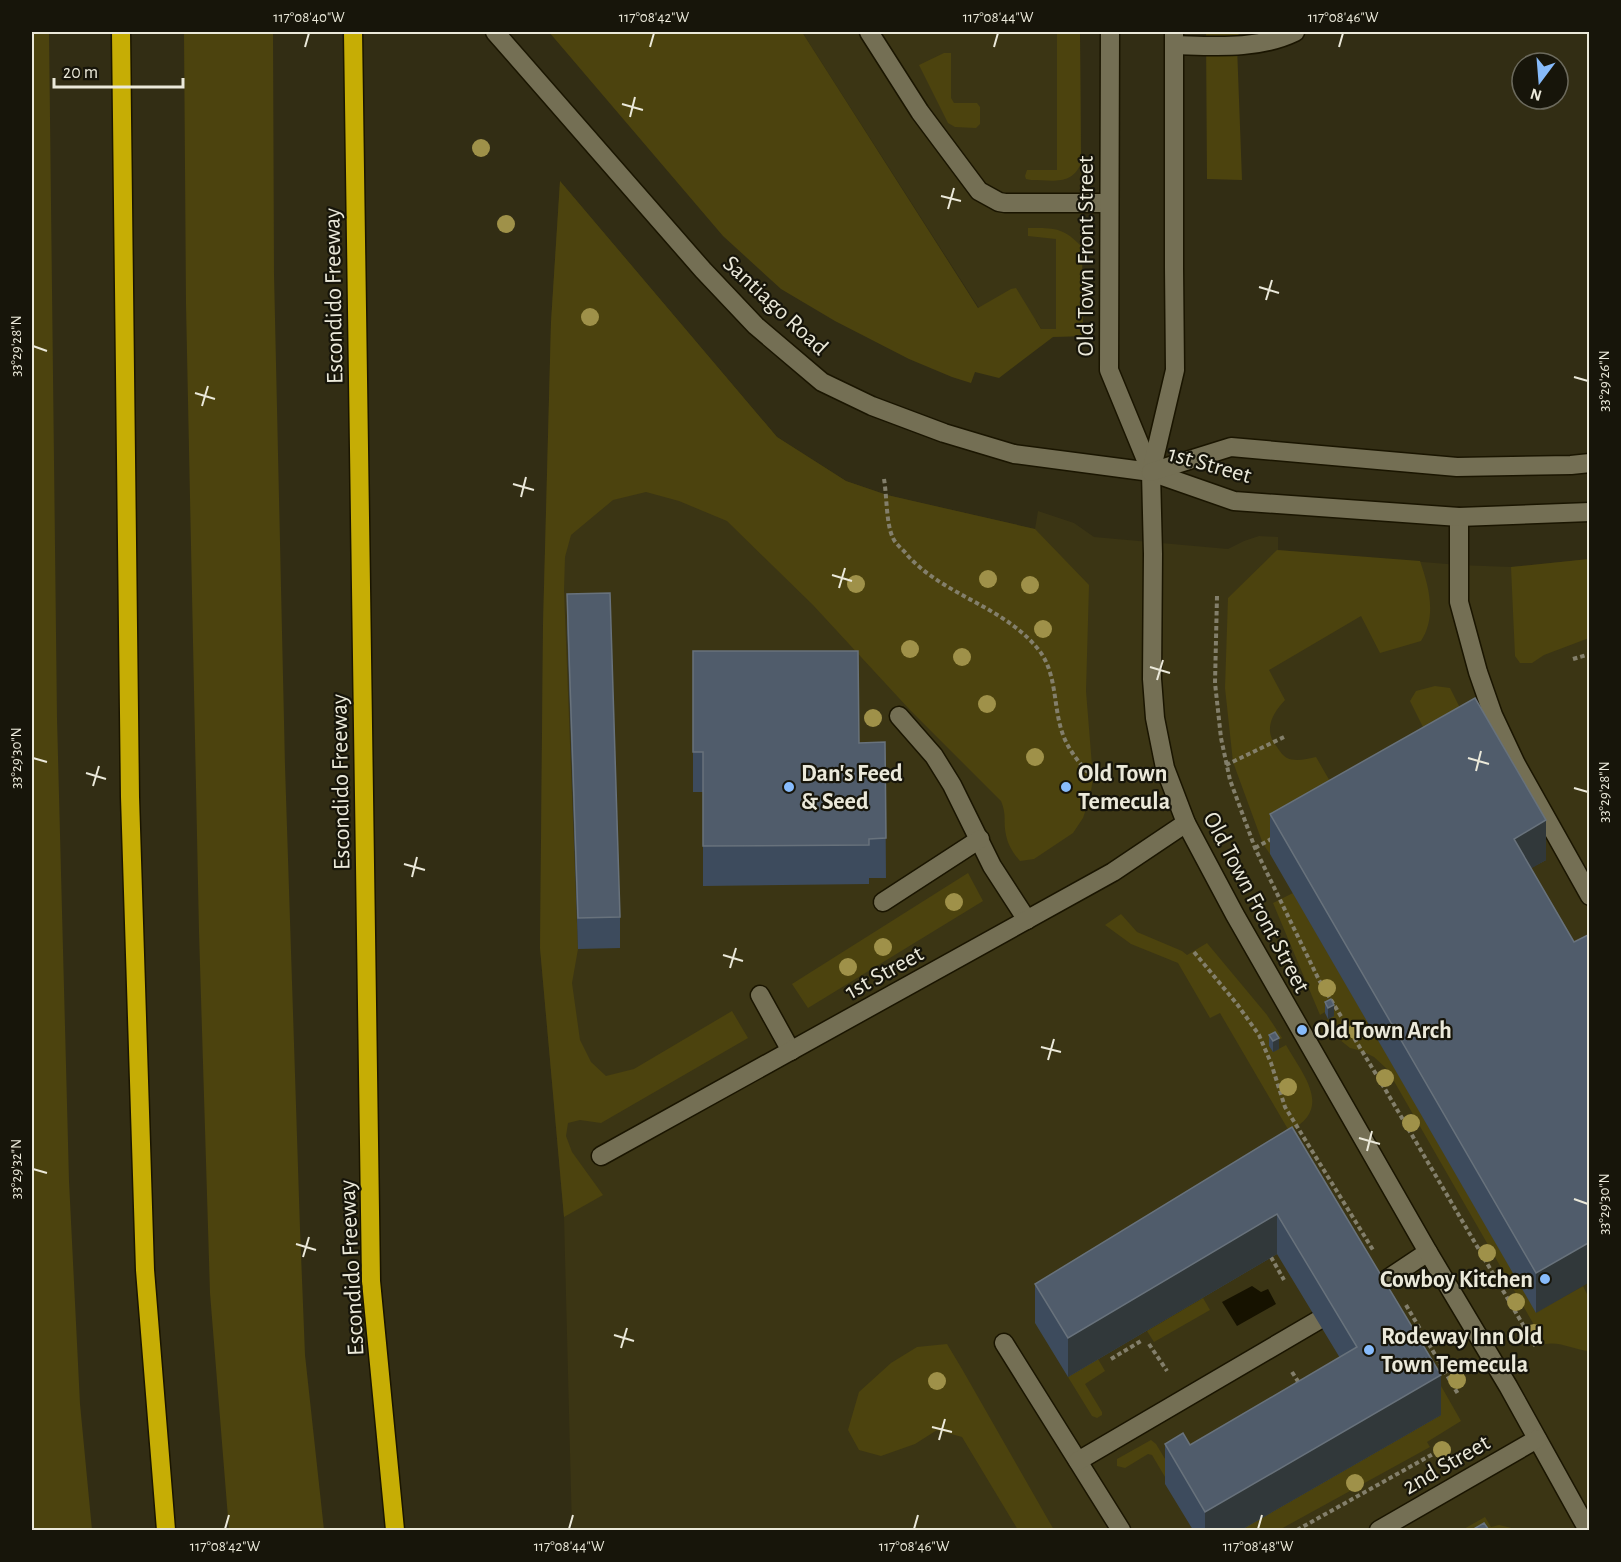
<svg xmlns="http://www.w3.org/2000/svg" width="1621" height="1562" viewBox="0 0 1621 1562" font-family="'Alegreya Sans',sans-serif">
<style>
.built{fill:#3b3514}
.green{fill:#4c430e}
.water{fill:#161200}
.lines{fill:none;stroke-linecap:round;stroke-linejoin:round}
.lane-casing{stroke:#1a1500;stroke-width:21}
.street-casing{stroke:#1a1500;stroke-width:21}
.secondary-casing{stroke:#1a1500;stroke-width:21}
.highway-casing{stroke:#1a1500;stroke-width:21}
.path{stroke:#837f6b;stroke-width:4;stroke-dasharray:4.5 3;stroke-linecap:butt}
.lane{stroke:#746f54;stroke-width:18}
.street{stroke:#746f54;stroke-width:18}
.secondary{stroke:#746f54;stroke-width:18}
.highway{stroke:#c6ad05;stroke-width:18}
.tree{fill:#9f9149}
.wall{fill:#3d4b5d}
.shaded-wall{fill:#31383a}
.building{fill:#505c6b;stroke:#68727c;stroke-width:1.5}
.ticks{fill:none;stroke:#ebe9da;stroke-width:2}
.poi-dot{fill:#87bbfb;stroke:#17150a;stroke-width:2}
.labels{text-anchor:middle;stroke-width:4.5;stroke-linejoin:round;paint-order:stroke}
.street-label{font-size:24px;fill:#ebe9da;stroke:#17150a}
.poi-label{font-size:24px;font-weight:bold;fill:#ebe9da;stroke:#17150a;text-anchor:start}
.neatline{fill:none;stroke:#ebe9da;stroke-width:2}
.ticks-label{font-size:15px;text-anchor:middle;fill:#ebe9da}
</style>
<rect width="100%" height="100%" fill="#322d14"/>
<g class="built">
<path d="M802,32H1080L1083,336L1053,337L1044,334L1036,320L1000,341Z"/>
<path d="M560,181L777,437L846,481L887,495L1035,529L1038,511L1074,523L1094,537L1228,549L1244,541L1259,536L1278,537V550L1459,565L1511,567L1589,559V1530H572L564,1217L540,948L543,625L551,322Z"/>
</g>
<g class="green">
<path d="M32,32H49L57,718L69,1181L80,1404L92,1530H32Z"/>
<path d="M184,32H273L274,274L285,766L300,1229L305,1355L324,1530H229L210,1293L199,932L186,304Z"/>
<path d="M549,32H802L978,308L1011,289L1016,288L1041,329H1056V239L1028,236V228C1054,228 1063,227 1082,247L1083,336L1053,337L999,378L975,372L971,383L952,377L909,359L835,321L781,289L723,236Z"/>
<path d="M1057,32H1080L1081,163C1072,186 1052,180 1031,180L1026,179L1025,176L1027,170H1057Z"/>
<path d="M1206,32H1239L1237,46L1242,180L1207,179Z"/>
<path d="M944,53H951V98L954,103H977L980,107V124L976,128L955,127L948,123L919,65Z"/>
<path d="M560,181L777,437L846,481L887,495L1035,529L1089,585L1086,691L1093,778L1090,797L1083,818L1073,833L1034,859L1020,861C1013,853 1008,845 1006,835C1003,821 1007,815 1001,801L910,710L813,605L727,521L679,501L646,492L613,500L571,535L565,557L564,590L578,949L572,983L580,1040L591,1062L606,1076L634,1069L732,1011L748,1038L601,1123L580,1120L568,1123L566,1136L572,1152L603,1195L564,1217L540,948L543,625L551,322Z"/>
<path d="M1277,550L1420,561C1429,587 1437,616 1421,641L1380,653L1361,616L1269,670L1285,700C1272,714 1263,730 1277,747C1279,750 1283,756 1287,758C1295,762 1307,759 1316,757L1331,783L1424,729L1410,701L1416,691L1435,686L1450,688L1475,738L1270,854L1263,844L1233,762L1225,688L1228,598Z"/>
<path d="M1589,559V638L1544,655L1532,663H1520L1515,656L1511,567Z"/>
<path d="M968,873L983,901L808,1008L792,984Z"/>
<path d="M1293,893L1536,1312L1583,1286L1589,1298V1351C1575,1350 1560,1341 1545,1344L1387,1069L1374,1057L1362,1051L1350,1048L1335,1036L1322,1023L1334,1016L1330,1009L1320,1015L1273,903Z"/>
<path d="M1121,914L1137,932L1182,951L1187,955L1207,943L1267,1015L1282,1038L1269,1046L1273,1052L1286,1045C1303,1075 1334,1109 1289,1131L1220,1013L1210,1018L1178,963L1131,944L1105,925Z"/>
<path d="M1203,1298L1210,1310L1154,1342L1147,1331Z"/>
<path d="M1404,1321L1461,1421L1427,1442L1430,1447L1279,1530H1241L1441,1415Z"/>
<path d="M947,1344L962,1369L1054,1530H1018L962,1437L937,1430L915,1444L881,1456L859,1450L848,1430L859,1392L891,1363L917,1347Z"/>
<path d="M1098,1359L1105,1371L1085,1384L1102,1412V1415L1097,1418L1092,1416L1068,1377Z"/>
<path d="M1151,1440L1156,1444L1176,1477L1168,1482L1152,1455L1148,1454L1125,1468L1117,1466V1459Z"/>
<path d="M1485,1517L1491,1527L1499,1525L1520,1530H1462Z"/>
</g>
<path class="water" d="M1252,1286L1261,1292L1268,1289L1276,1304L1237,1326L1222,1302Z"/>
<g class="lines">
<defs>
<g id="lane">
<path d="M869,32L920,112L979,191L999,202L1005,203H1108"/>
<path d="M1175,45C1214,46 1258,50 1295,32"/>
<path d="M1459,517V602L1478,672L1493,715L1516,764L1590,896"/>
<path d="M899,716L934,756L952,785L992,866L1027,920"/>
<path d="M883,902L980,839"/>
<path d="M760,995L791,1051"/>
<path d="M1368,1292L1428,1252"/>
<path d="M1004,1343L1121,1530"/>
<path d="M1078,1461L1317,1321"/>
</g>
<path id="street" d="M601,1156L1113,872L1186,823"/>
<g id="secondary">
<path d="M495,32L703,270L756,326L822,382L872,406L944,433L1014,454L1151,472L1234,501L1459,517L1590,512"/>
<path d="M1110,32L1109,370L1151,472"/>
<path d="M1174,32V268L1175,370L1151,472L1153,554L1152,679L1155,718L1165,768L1186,823L1235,915L1428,1252L1508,1386L1588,1530"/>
<path d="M1151,472L1231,447L1457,467L1571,465L1590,463"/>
<path d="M1379,1530L1537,1439"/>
</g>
<g id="highway">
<path d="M121,32L130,797L145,1270L166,1530"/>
<path d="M353,32L371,1281L395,1530"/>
</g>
</defs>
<use href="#lane" class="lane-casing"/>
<use href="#street" class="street-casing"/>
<use href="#secondary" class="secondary-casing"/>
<use href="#highway" class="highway-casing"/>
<g class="path">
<path d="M884,479C887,496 886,524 893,538C896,545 904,550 908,556C945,596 1003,606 1038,649C1057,672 1053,705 1062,732C1068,750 1080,764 1093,778"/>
<path d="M1217,596L1215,683L1221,738L1230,780L1255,848L1319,980L1385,1089L1536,1347"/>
<path d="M1573,659L1590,654"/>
<path d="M1226,765L1284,737"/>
<path d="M1255,848L1273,838"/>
<path d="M1194,952L1237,1004L1259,1035L1271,1063L1285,1107L1373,1250"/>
<path d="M1271,1257L1284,1280"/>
<path d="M1406,1305L1458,1394"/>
<path d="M1149,1344L1167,1371"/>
<path d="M1111,1359L1141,1341"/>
<path d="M1292,1372L1301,1386"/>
<path d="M1297,1530L1433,1454"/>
</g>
<use href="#lane" class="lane"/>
<use href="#street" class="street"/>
<use href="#secondary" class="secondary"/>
<use href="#highway" class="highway"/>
</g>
<g class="tree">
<circle cx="481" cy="148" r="9"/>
<circle cx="506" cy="224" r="9"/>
<circle cx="590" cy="317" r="9"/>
<circle cx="988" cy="579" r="9"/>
<circle cx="856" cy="584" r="9"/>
<circle cx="1030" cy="585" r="9"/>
<circle cx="1043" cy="629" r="9"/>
<circle cx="910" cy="649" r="9"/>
<circle cx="962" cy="657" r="9"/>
<circle cx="987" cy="704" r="9"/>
<circle cx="873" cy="718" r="9"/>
<circle cx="1035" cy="757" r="9"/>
<circle cx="954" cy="902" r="9"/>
<circle cx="883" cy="947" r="9"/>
<circle cx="848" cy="967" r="9"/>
<circle cx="1327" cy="988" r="9"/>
<circle cx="1357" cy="1031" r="9"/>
<circle cx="1385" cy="1078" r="9"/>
<circle cx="1288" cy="1087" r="9"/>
<circle cx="1411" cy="1123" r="9"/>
<circle cx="1487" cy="1253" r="9"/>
<circle cx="1516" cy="1302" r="9"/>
<circle cx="1534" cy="1333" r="9"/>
<circle cx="1457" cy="1380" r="9"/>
<circle cx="937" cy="1381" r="9"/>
<circle cx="1442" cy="1450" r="9"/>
<circle cx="1355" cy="1483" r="9"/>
</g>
<g class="wall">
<path d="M567,594L620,917V948L578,949L567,625Z"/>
<path d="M693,651L859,743L885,742L886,878H869V884L703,886V792H693Z"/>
<path d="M1270,814L1546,860L1531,868L1574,942L1536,1313L1270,854Z"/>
<path d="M1325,1002L1334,1016L1328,1019L1325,1013Z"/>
<path d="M1269,1035L1279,1049L1273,1052L1269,1046Z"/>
<path d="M1292,1127L1441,1415L1241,1530H1193L1165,1484V1444L1190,1445L1340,1358L1277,1254L1068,1377L1035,1323V1284Z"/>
</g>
<g class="shaded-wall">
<path d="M1546,820V860L1514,878V839Z"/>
<path d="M1334,1005V1016L1328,1019V1008Z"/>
<path d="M1279,1038V1049L1273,1052V1041Z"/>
<path d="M1277,1214V1254L1068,1377V1338Z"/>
<path d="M1590,1242V1282L1536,1313V1273Z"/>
<path d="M1441,1375V1415L1241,1530H1205V1512Z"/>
</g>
<g class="building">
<path d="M610,593L620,917L578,918L567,594Z"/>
<path d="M693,651H858L859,743L885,742L886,838L869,839V845L703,846V752H693Z"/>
<path d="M1475,698L1546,820L1514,839L1574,942L1590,934V1242L1536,1273L1270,814Z"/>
<path d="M1331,999L1334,1005L1328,1008L1325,1002Z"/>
<path d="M1275,1032L1279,1038L1273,1041L1269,1035Z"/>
<path d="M1292,1127L1441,1375L1205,1512L1165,1444L1183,1433L1190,1445L1357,1347L1277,1214L1068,1338L1035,1284Z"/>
<path d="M1484,1523L1489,1530H1472Z"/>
</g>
<path class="ticks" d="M305,47L309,33M650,47L654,33M994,47L998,33M1339,47L1343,33M622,104L643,110M630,117L635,97M941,196L961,201M948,209L954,188M1259,287L1279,293M1266,300L1272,280M33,346L47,351M1574,377L1588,381M195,393L215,399M202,406L208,386M513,484L534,490M521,497L526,477M832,575L852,581M839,588L845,568M1150,667L1170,673M1157,680L1163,660M33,758L47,762M1468,758L1489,764M1476,771L1481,751M86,773L106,779M93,786L99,766M1574,788L1588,792M404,864L425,870M412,877L417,857M723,955L743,961M730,968L736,948M1041,1047L1061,1052M1048,1060L1054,1039M1359,1138L1380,1144M1367,1151L1372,1131M33,1169L47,1173M1574,1199L1588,1204M296,1244L316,1250M303,1257L309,1237M614,1335L634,1341M621,1348L627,1328M932,1427L952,1432M939,1440L945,1419M225,1529L229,1515M569,1529L573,1515M914,1529L918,1515M1258,1529L1262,1515"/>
<g class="poi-dot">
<circle cx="789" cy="787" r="6"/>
<circle cx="1066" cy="787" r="6"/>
<circle cx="1302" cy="1030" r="6"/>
<circle cx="1545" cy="1279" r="6"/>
<circle cx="1369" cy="1350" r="6"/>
</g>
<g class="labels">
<g class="street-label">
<text transform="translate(1085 256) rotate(-90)" y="8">Old Town Front Street</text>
<text transform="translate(333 296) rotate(-91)" y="8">Escondido Freeway</text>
<text transform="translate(776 305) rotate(43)" y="8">Santiago Road</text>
<text transform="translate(1210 464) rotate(16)" y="8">1st Street</text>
<text transform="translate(340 782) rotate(-91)" y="8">Escondido Freeway</text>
<text transform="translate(1257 902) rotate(62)" y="8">Old Town Front Street</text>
<text transform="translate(884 972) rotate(-29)" y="8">1st Street</text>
<text transform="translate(351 1268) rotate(-93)" y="8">Escondido Freeway</text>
<text transform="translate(1446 1464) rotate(-30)" y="8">2nd Street</text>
</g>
<g class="poi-label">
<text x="801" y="781">Dan's Feed<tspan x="801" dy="28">&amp; Seed</tspan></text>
<text x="1078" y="781">Old Town<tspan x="1078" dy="28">Temecula</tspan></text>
<text x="1314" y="1038">Old Town Arch</text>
<text x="1533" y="1287" text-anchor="end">Cowboy Kitchen</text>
<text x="1381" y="1344">Rodeway Inn Old<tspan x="1381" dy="28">Town Temecula</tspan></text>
</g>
</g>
<rect width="1621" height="1562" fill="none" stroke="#17150a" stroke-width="66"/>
<g transform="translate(1540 81) rotate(196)"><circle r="28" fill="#17150a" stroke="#6c6a5d" stroke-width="1.5"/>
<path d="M0-4.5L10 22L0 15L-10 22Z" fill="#87bbfb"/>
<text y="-9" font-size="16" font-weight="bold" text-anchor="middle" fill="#ebe9da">N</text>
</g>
<path d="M54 78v9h129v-9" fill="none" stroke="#ebe9da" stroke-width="3"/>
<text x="63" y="78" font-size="18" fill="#ebe9da" stroke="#17150a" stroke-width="4.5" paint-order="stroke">20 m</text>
<rect x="33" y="33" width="1555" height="1496" class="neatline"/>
<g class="ticks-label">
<text x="309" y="22">117°08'40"W</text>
<text x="654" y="22">117°08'42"W</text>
<text x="998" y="22">117°08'44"W</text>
<text x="1343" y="22">117°08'46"W</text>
<text transform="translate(16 346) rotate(-90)" y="5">33°29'28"N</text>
<text transform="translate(1604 381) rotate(-90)" y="5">33°29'26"N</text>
<text transform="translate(16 758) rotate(-90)" y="5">33°29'30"N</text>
<text transform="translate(1604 792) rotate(-90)" y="5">33°29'28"N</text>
<text transform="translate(16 1169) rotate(-90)" y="5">33°29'32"N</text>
<text transform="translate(1604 1204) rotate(-90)" y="5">33°29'30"N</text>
<text x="225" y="1551">117°08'42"W</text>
<text x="569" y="1551">117°08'44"W</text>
<text x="914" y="1551">117°08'46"W</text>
<text x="1258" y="1551">117°08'48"W</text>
</g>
</svg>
